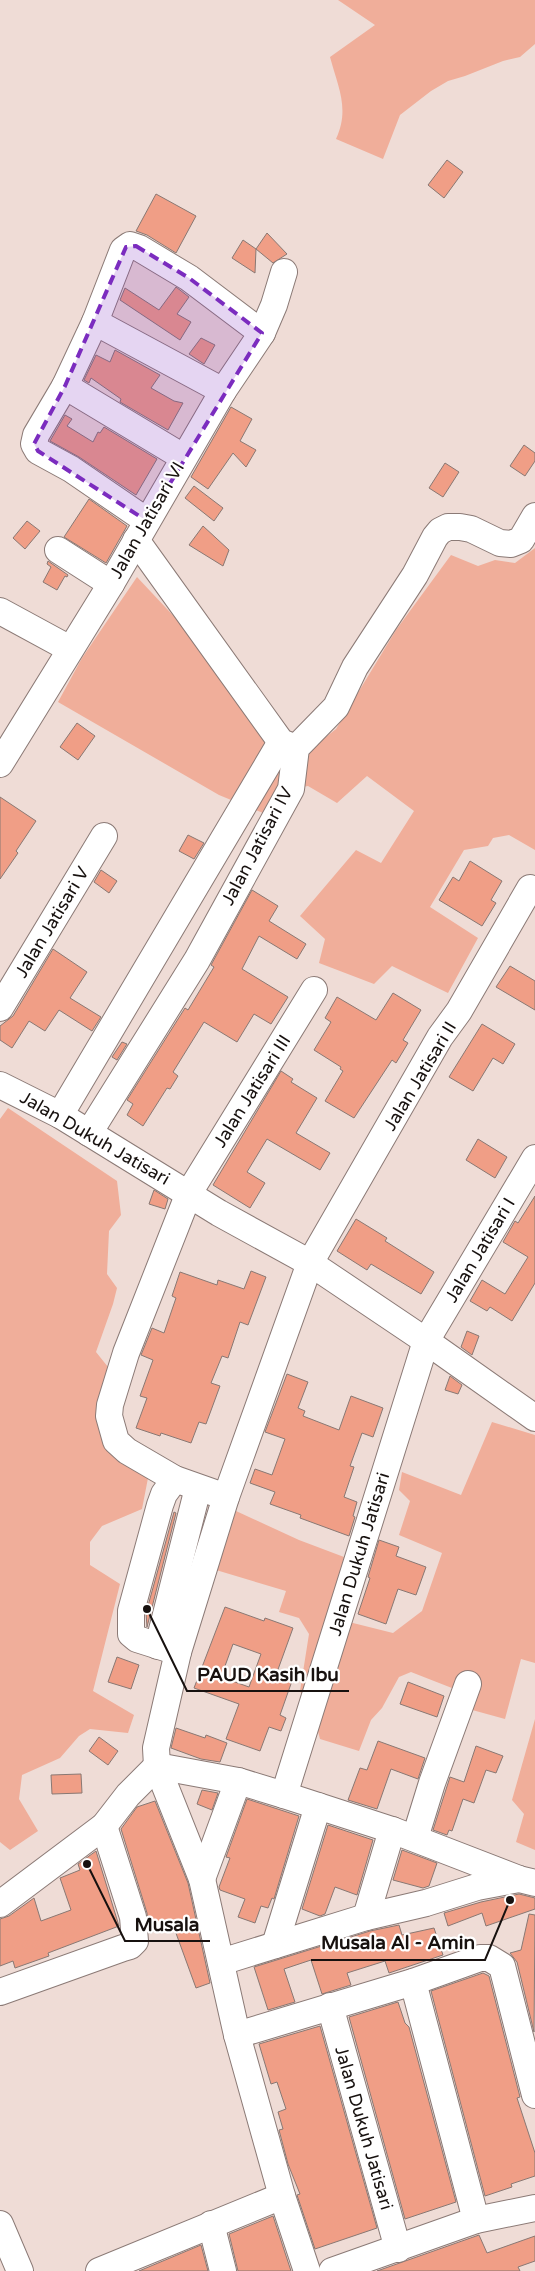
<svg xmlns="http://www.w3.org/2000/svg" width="535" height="2271" viewBox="0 0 535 2271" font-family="'Varela Round',sans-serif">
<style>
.green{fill:#f0ae9a}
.building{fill:#f09e86;stroke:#897873;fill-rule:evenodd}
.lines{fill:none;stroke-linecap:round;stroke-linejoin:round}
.minor-casing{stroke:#8b7a76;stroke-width:28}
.minor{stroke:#fff;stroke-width:26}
.marked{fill:#7b2cbf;fill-opacity:0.2;stroke:#7b2cbf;stroke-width:4;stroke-dasharray:10 6;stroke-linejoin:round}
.labels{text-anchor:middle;stroke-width:4.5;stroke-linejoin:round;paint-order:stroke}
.street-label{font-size:18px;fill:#17110f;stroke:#fff}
.leader{fill:none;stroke:#17110f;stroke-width:2}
.callout-dot{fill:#17110f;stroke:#fff;stroke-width:2}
.callout-label{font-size:19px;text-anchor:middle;font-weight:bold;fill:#17110f;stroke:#fff;stroke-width:4.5;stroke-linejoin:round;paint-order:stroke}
</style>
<rect width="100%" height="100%" fill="#efdcd6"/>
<g class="green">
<path d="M338,0H535V44L520,57L503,61L465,76L448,81L431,91L400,115L383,159L336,139C350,109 338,87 330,57L375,25Z"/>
<path d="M535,548V850L509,835L493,838L488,846L464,850L430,907L478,938L448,993L392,966L374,984L319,963L325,939L300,916L356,850L381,863L414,811L367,776L337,803L308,786L275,792L263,813L219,795L58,702L82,658L137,577L197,641L260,736L312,748L336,729L396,630L451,555L478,566L495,560L515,563Z"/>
<path d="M8,1108L117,1181L121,1215L109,1231L107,1274L117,1288L113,1304L96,1352L108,1367L100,1433L115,1458L148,1478L142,1509L102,1526L90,1542V1565L120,1584L93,1691L134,1715L128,1733L90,1729L79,1736L60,1758L22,1775L19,1799L38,1831L10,1850L0,1842V1119Z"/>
<path d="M492,1422L535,1435V1663L521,1659L505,1719L465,1708L457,1690L411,1672L399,1677L382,1708L371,1720L359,1751L320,1739L315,1720L300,1691L309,1634L299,1618L279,1612L286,1591L216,1570L236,1511L299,1540L344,1557L332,1613L349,1622L393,1633L422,1611L442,1553L399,1535L410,1501L399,1490L402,1472L461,1495Z"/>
<path d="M535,1719V1850L516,1842L524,1814L512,1800Z"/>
</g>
<g class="building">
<path d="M447,160L463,172L444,198L428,185Z"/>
<path d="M156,194L196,216L176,253L147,235L136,231Z"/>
<path d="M267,233L287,254L273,263L256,249Z"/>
<path d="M243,240L256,249L255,273L232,258Z"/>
<path d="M176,287L189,297L177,314L191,322L180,340L120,300L125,288L159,310Z"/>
<path d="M201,338L215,345L204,364L189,354Z"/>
<path d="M115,350L160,375L151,388L174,401L183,403L168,430L120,402L121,399L91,378L89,383L84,380L96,355L110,362Z"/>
<path d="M231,407L252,419L240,441L256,450L246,467L233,453L208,489L191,477Z"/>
<path d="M65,415L72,419L67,426L93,442L98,432L100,433L104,427L157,459L136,495L79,457L50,441Z"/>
<path d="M524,445L535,453V461L525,476L510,466Z"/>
<path d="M445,463L459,472L443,497L429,488Z"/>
<path d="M194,486L223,508L214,521L185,498Z"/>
<path d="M89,499L127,526L106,563L64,537Z"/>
<path d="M27,521L40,531L25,549L13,538Z"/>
<path d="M203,526L229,550L223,566L189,545Z"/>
<path d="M48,561L68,575L67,577L65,576L57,590L43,582L51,567L47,564Z"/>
<path d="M77,723L95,736L78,760L60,747Z"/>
<path d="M0,797L36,821L16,851L18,853L0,879Z"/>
<path d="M188,835L204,843L194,859L179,851Z"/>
<path d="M470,861L502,881L491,900L496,903L482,926L439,900L453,877L459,881Z"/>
<path d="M101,870L117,881L109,893L94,882Z"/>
<path d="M252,890L278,906L269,921L306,944L297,959L259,936L242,969L288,997L271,1024L254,1014L237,1042L204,1022L173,1072L178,1076L170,1089L167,1088L143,1126L127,1115L133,1104L127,1100L185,1008L188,1010L214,967L211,965Z"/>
<path d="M53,949L87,972L70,998L101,1017L92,1031L59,1010L45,1031L29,1021L12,1048L0,1040V1026L13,1016Z"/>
<path d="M510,966L535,981V1010L496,987Z"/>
<path d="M393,993L421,1010L403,1040L408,1043L396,1063L392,1060L354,1118L325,1101L343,1071L340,1069L341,1067L314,1050L331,1022L325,1018L337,997L376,1020Z"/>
<path d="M482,1024L515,1044L503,1064L493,1058L473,1091L449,1077Z"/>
<path d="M122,1042L127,1044L117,1060L112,1057Z"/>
<path d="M281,1071L293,1079L291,1082L317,1098L296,1133L330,1153L320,1170L267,1139L247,1172L265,1183L250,1208L213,1185Z"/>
<path d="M478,1139L507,1157L495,1178L466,1160Z"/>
<path d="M154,1190L168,1199L165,1209L149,1204Z"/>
<path d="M535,1196V1283L512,1321L490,1307L487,1311L470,1301L482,1280L505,1294L528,1257L503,1242L515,1221L518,1223Z"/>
<path d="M356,1219L387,1238L385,1241L434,1272L421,1294L371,1264L367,1270L337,1251Z"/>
<path d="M251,1271L266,1277L248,1325L240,1322L228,1358L222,1356L211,1383L220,1386L206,1424L199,1422L191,1443L161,1433L160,1436L136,1428L147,1398L140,1396L153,1360L141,1355L152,1328L164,1333L176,1298L172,1296L180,1272L217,1285L218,1280L244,1289Z"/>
<path d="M467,1331L479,1336L472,1355L461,1347Z"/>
<path d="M287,1374L308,1382L298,1408L305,1411L303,1416L339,1430L351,1396L383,1408L373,1437L362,1433L350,1466L354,1467L344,1497L357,1502L353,1516L355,1517L349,1536L300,1518L301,1515L270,1504L275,1492L250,1483L255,1469L272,1475L285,1439L265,1432Z"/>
<path d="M450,1376L462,1385L458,1394L445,1390Z"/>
<path d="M174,1512L176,1513L147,1627L146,1613Z"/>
<path d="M379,1540L399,1547L396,1556L426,1567L416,1595L398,1589L386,1624L358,1614L370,1578L368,1577Z"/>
<path d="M225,1607L264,1621L265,1618L293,1628L276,1675L292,1681L280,1715L286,1718L281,1731L269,1727L260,1751L226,1739L239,1704L194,1688ZM233,1644L261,1654L249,1687L221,1677Z"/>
<path d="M117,1657L139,1665L131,1689L108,1682Z"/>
<path d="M408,1682L444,1696L437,1717L400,1704Z"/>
<path d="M176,1728L205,1738L206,1735L227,1743L220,1762L201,1759L171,1748Z"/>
<path d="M99,1737L118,1751L108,1765L89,1751Z"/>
<path d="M378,1741L425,1758L418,1779L391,1769L377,1809L348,1800L360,1768L367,1770Z"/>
<path d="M476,1746L503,1756L496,1773L486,1770L474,1803L463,1799L452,1831L449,1830L447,1835L433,1830L450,1777L464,1782Z"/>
<path d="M81,1774L82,1793L52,1794L51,1775Z"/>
<path d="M202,1790L218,1793L212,1810L197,1804Z"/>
<path d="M247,1799L299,1816L274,1899L272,1898L268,1908L261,1906L255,1923L238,1917L245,1899L220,1890L219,1887L230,1858L226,1857Z"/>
<path d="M155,1801L188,1883L210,1983L196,1988L173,1925L149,1933L147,1913L121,1829L137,1807Z"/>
<path d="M328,1825L373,1840L357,1895L335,1887L325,1914L320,1916L302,1909Z"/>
<path d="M402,1850L437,1863L429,1886L423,1888L393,1880Z"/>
<path d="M96,1851L119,1926L48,1953L49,1956L15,1968L13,1961L0,1966V1919L9,1916L34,1898L41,1921L71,1910L60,1878L80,1870L78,1864Z"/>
<path d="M519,1894L535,1898V1909L486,1926L482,1913L448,1926L444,1913L481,1902Z"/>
<path d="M529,1914L535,1915L534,2032L517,1962L510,1953L521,1950Z"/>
<path d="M399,1925L402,1935L434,1928L443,1955L389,1973L385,1961L347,1973L351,1985L322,1994L311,1960L284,1969L295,2002L268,2010L254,1967L370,1931Z"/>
<path d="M483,1973L489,1976L520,2097L517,2098L535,2153V2176L511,2184L512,2187L485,2196L431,1991Z"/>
<path d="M398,2002L405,2023L409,2027L456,2202L405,2219L349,2017Z"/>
<path d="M320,2026L377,2228L315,2249L297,2195L300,2194L288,2164L279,2130L283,2129L278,2112L286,2109L277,2082L271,2084L259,2044Z"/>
<path d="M273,2216L291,2271H238L229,2234Z"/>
<path d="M479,2235L487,2253L535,2236V2261L518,2267L520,2271H377Z"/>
<path d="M201,2245L208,2271H139Z"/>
</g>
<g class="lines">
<defs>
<g id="minor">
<path d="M95,322L223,391"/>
<path d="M65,386L183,457"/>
<path d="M147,521L71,469L38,451L34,444L36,435L65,386L95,322L123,250L130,245L139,248L189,278L262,333"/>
<path d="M136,540L281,742L296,748"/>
<path d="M58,550L111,584"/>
<path d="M0,611L70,649"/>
<path d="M0,764L111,584L223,391L262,333L274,305L284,272"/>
<path d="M0,1008L104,836"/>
<path d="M0,1085L60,1115L219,1213L310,1263L426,1341L535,1418"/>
<path d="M60,1115L281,742"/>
<path d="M89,1133L197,960L291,789L296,748L336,707L355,667L415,575L435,537L440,531L448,527H460L471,529L500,543L511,544L521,540L535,516"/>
<path d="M175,1479L164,1494L160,1505L131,1611V1634L137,1639L178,1652"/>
<path d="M226,1497L175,1479L127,1451L116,1441L109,1416L110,1405L126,1353L189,1193L314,990"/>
<path d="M158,1646L198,1488"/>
<path d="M157,1766L238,1781L284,1795L392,1830L519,1879L535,1883"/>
<path d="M284,1795L426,1341L535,1158"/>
<path d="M415,1838L432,1783L468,1684"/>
<path d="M202,1879L238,1781"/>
<path d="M0,1904L104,1826L128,1795L157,1766"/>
<path d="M366,1917L392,1830"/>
<path d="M275,1945L318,1806"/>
<path d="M221,1962L366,1917L426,1903L477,1887L519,1879"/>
<path d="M413,1982L476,2220"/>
<path d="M0,1992L123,1948L130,1946L135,1941L133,1917L104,1826"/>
<path d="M330,2006L398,2249"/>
<path d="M237,2035L413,1982L480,1958H489L502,1966L535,2095"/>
<path d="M0,2224L20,2271"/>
<path d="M211,2224L223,2271"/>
<path d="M99,2271L282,2196"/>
<path d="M307,2271L282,2196L237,2035L202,1879L157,1766L156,1748L178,1652L226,1497L310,1263L440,1037L459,1011L530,888"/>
<path d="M332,2271L476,2220L535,2208"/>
</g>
</defs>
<use href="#minor" class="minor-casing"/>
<use href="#minor" class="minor"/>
</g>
<path class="marked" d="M136,246L189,278L262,333L147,521L38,451L34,444L65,386L126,247Z"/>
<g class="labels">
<g class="street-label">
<text transform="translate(147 520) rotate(-60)" y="6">Jalan Jatisari VI</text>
<text transform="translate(257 846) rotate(-62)" y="6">Jalan Jatisari IV</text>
<text transform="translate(52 922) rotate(-59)" y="6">Jalan Jatisari V</text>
<text transform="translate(420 1076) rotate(-59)" y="6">Jalan Jatisari II</text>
<text transform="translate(252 1091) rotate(-58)" y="6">Jalan Jatisari III</text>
<text transform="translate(95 1138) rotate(30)" y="6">Jalan Dukuh Jatisari</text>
<text transform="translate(480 1250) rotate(-59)" y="6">Jalan Jatisari I</text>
<text transform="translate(359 1554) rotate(-73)" y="6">Jalan Dukuh Jatisari</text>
<text transform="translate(364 2128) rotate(74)" y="6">Jalan Dukuh Jatisari</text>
</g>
</g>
<path class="leader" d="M147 1609L187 1691H349M87 1864L125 1941H210M510 1900L485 1960H311"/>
<g class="callout-dot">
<circle cx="147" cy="1609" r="5"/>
<circle cx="87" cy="1864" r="5"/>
<circle cx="510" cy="1900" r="5"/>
</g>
<g class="callout-label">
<text x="268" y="1681">PAUD Kasih Ibu</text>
<text x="167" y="1931">Musala</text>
<text x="398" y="1949">Musala Al - Amin</text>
</g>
</svg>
